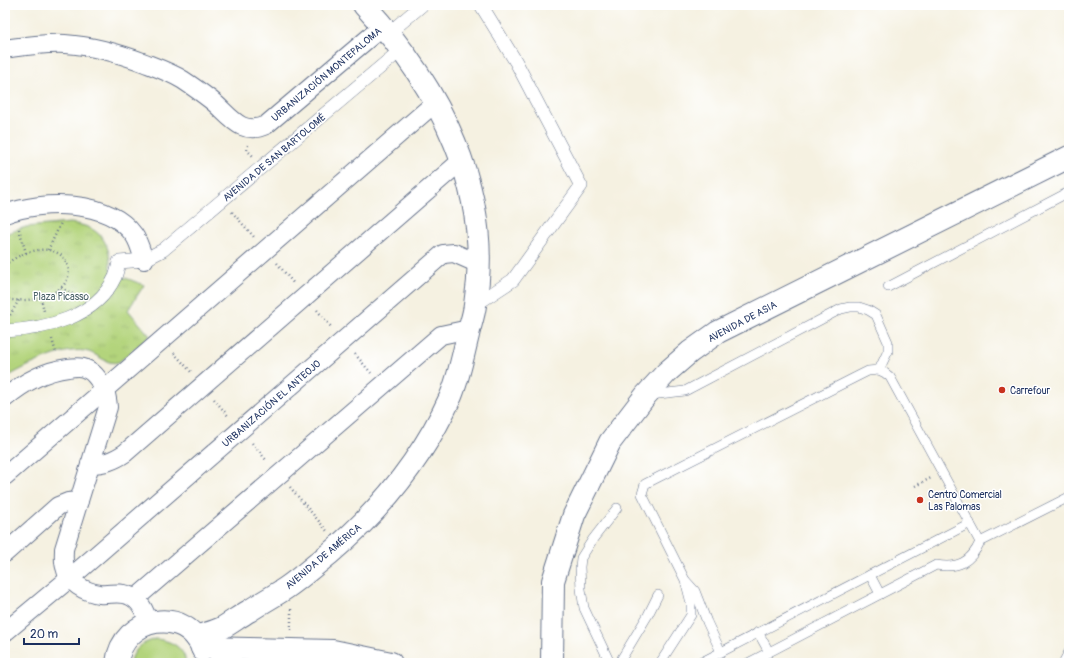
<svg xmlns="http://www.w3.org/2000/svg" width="1074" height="668" viewBox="0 0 1074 668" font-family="Pangolin,sans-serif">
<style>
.park{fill:url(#park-tufts);stroke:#67826d}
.garden{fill:#b3d47c;stroke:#67826d}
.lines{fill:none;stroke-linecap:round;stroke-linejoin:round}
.service-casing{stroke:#67738c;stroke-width:10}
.pedestrian-casing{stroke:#67738c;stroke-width:14}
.minor-casing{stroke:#67738c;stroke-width:20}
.tertiary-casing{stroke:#67738c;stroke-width:24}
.path{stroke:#67738c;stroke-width:2.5;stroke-dasharray:1 3;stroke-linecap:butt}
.service{stroke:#fff;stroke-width:9}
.pedestrian{stroke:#fff;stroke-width:13}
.minor{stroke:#fff;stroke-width:18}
.tertiary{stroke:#fff;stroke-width:22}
.poi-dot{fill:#c8321e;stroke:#fff;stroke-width:1.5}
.labels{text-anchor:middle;stroke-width:3;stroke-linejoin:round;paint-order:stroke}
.street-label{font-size:10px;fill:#1b2f5e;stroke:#fff}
.park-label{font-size:10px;fill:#496167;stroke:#fff}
.poi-label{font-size:10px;fill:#1b2f5e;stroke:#fff;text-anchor:start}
</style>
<defs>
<pattern id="park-tufts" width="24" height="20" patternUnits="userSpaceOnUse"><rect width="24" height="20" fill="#b3d47c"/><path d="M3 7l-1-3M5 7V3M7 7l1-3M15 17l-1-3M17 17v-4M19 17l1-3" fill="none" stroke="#99b66e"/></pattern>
</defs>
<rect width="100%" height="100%" fill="#fff"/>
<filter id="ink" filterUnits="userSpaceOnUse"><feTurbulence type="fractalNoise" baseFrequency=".025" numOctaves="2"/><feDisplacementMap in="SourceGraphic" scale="8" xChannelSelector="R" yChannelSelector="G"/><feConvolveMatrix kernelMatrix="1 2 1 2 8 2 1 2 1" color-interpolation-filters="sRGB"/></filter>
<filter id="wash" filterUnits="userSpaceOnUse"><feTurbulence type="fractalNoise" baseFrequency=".012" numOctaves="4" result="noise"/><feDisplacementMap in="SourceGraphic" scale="16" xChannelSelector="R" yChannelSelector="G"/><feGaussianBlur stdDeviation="0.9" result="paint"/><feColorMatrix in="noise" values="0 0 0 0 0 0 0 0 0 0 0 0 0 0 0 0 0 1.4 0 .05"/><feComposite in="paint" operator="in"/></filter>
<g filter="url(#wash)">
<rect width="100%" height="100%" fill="#f5f1e1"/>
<path class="park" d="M70,223C99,226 111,241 110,270L123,277L144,285L128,310L150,336L119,362C106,366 98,353 85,351C62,347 25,367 5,378V234L26,227Z"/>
<path class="garden" d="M155,639C169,640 184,646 186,663H130C134,649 141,643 155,639Z"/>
</g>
<g filter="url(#ink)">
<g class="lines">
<defs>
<g id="service">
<path d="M888,287L1069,192"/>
<path d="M650,395L685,391L841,309L850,307H859L868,310L876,315L888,342V351L879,370L868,371L858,376L645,484L642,494L685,580L691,603V615L660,663"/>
<path d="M980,542L1069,497"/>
<path d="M870,575L880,594"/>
<path d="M686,581L695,591L707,622L721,652"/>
<path d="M758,632L769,652"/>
<path d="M610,663L584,608L581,589L580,567L581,558L593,539L617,508"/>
<path d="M621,663L622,658L648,615L658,595"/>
<path d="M700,663L970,523"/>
<path d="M748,663L936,565C958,569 971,562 980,542L890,377L885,373L879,370"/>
<path d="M1063,663L1069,652"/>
</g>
<g id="pedestrian">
<path d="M389,33L422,5"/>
<path d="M475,305L513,280L581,186L516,62L481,5"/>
<path d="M5,331C45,329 96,318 115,277C117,272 118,267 119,262L144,260L163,250L402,49"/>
</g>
<g id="minor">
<path d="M5,49C25,46 45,43 65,44C93,46 119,53 145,63C158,68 172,73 183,80C192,86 202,93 211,100C229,114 240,137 266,125L383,26"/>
<path d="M5,214C42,200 108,199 134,235C139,242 141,251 144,260"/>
<path d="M5,398C24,382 44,371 68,368C74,367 81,366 86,369C90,370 95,375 98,379C105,388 107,395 108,407L64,549C64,555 63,561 65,567C68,583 85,592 100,594C110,595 120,591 130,596C141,601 145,612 149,623"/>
<path d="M90,464C104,464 113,461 125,453L461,161"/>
<path d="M5,476L436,102"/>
<path d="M5,553L58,506L68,502L79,501"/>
<path d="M135,599L441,335L469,329"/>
<path d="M5,632L70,578L443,254L454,253L479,264"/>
</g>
<g id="tertiary">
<path d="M196,637C204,634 214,632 222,628C231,623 240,616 249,611C261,603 274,596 286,588C301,578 315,565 329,554C381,510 423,458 451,396C459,377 463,355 468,335C470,325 474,315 475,305C494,191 439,86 364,5"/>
<path d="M202,648L333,651L391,663"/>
<path d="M117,663C122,616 187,605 203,650"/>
<path d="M552,663L553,581L574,515L610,442L646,395L667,372L690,352L718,332L1069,157"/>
</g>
</defs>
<use href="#service" class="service-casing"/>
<use href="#pedestrian" class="pedestrian-casing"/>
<use href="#minor" class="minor-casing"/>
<use href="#tertiary" class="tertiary-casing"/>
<g class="path">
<path d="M248,145L247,150L253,156"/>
<path d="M5,182L9,195"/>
<path d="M232,212L254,237"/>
<path d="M19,229L26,253"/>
<path d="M48,250L61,223"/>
<path d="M277,263L294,284"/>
<path d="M5,265C18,254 46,242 62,256C64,258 66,262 68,266C73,286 51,296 35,299C26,300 14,302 5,298"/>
<path d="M61,288L76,296"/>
<path d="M41,298L44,311"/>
<path d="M317,310L332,328"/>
<path d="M10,315L19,300"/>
<path d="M52,339L56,353"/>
<path d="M174,353L192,373"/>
<path d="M355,354L371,373"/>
<path d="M214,399L229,417"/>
<path d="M252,443L267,461"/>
<path d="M915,486L931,478"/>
<path d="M290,487L327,531"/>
<path d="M291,609V630"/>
</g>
<use href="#service" class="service"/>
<use href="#pedestrian" class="pedestrian"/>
<use href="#minor" class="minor"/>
<use href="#tertiary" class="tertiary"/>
</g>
</g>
<g class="poi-dot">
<circle cx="1002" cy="390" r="4"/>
<circle cx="920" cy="500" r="4"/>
</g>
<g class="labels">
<g class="street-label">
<text transform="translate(326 74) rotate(-40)" y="4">URBANIZACIÓN MONTEPALOMA</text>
<text transform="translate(274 157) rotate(-40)" y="4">AVENIDA DE SAN BARTOLOMÉ</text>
<text transform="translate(742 321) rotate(-28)" y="4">AVENIDA DE ASIA</text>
<text transform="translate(271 403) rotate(-41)" y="4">URBANIZACIÓN EL ANTEOJO</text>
<text transform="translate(323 556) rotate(-40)" y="4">AVENIDA DE AMÉRICA</text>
</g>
<g class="park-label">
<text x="61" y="300">Plaza Picasso</text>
</g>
<g class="poi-label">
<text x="1010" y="394">Carrefour</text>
<text x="928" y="498">Centro Comercial<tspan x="928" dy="12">Las Palomas</tspan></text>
</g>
</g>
<rect width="1074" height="668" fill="none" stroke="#fff" stroke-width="20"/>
<path d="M24 638v6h55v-6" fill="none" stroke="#1b2f5e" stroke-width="2"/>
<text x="30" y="638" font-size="12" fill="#1b2f5e" stroke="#ffffff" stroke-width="3" paint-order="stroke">20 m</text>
</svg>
